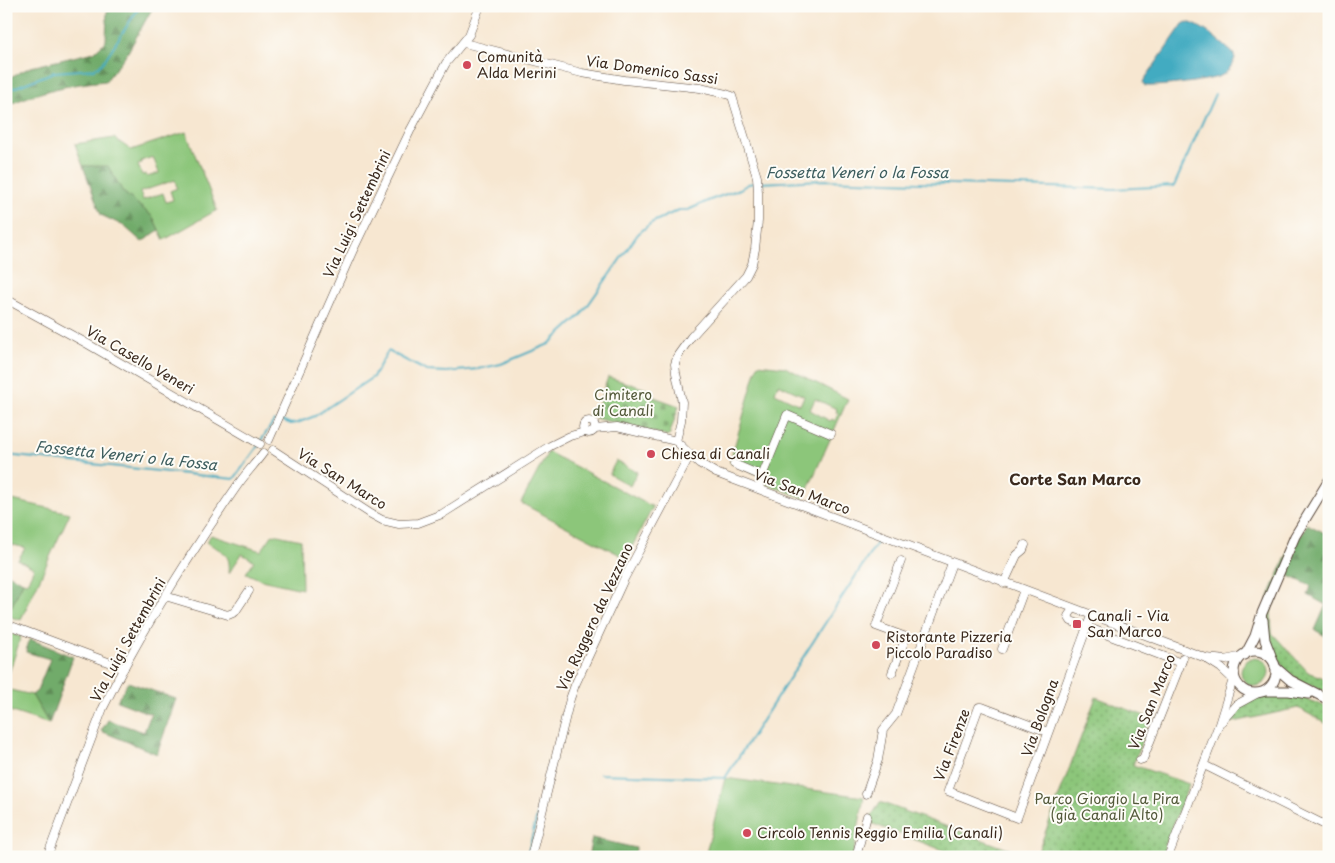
<svg xmlns="http://www.w3.org/2000/svg" width="1335" height="863" viewBox="0 0 1335 863" font-family="'Playpen Sans',sans-serif">
<style>
.grass{fill:#8cc67a;stroke:#64784c;fill-rule:evenodd}
.forest{fill:url(#forest-firs);stroke:#566a44}
.cemetery{fill:url(#cemetery-stones);stroke:#64784c}
.park{fill:url(#park-dots);stroke:#64784c}
.water{fill:#42abc1;stroke:#3e6a70}
.lines{fill:none;stroke-linecap:round;stroke-linejoin:round}
.stream{stroke:#42abc1;stroke-width:2}
.minor-casing{stroke:#574639;stroke-width:9}
.major-casing{stroke:#574639;stroke-width:11}
.minor{stroke:#fff;stroke-width:8}
.major{stroke:#fff;stroke-width:9}
.poi-dot{fill:#d1495b;stroke:#fdfcf7;stroke-width:2}
.labels{text-anchor:middle;stroke-width:4;stroke-linejoin:round;paint-order:stroke}
.poi-label{font-size:14px;fill:#3b2a1e;stroke:#fdfcf7;text-anchor:start}
.street-label{font-size:14px;fill:#3b2a1e;stroke:#fdfcf7}
.park-label{font-size:14px;fill:#53593a;stroke:#fdfcf7}
.water-label{font-size:15px;font-style:italic;fill:#3e5e5f;stroke:#fdfcf7}
.neighbourhood-label{font-size:15px;font-weight:bold;fill:#3b2a1e;stroke:#fdfcf7}
</style>
<defs>
<pattern id="forest-firs" width="22" height="20" patternUnits="userSpaceOnUse" patternTransform="scale(1.25)"><rect width="22" height="20" fill="#71ab6a"/><path d="M5 1l3.5 6h-7zM16 11l3.5 6h-7z" fill="#5e8b57"/></pattern>
<pattern id="cemetery-stones" width="16" height="16" patternUnits="userSpaceOnUse" patternTransform="scale(1.25)"><rect width="16" height="16" fill="#8cc67a"/><path d="M2 7V4a2 2 0 0 1 4 0v3zM10 15v-3a2 2 0 0 1 4 0v3z" fill="#74a163"/></pattern>
<pattern id="park-dots" width="8" height="8" patternUnits="userSpaceOnUse" patternTransform="scale(1.25)"><rect width="8" height="8" fill="#8cc67a"/><path d="M2 2h.1M6 6h.1" fill="none" stroke="#74a163" stroke-width="1.8" stroke-linecap="round"/></pattern>
</defs>
<rect width="100%" height="100%" fill="#fdfcf7"/>
<filter id="ink" filterUnits="userSpaceOnUse"><feTurbulence type="fractalNoise" baseFrequency=".02" numOctaves="2"/><feDisplacementMap in="SourceGraphic" scale="10" xChannelSelector="R" yChannelSelector="G"/><feConvolveMatrix kernelMatrix="1 2 1 2 8 2 1 2 1" color-interpolation-filters="sRGB"/></filter>
<filter id="wash" filterUnits="userSpaceOnUse"><feTurbulence type="fractalNoise" baseFrequency=".0096" numOctaves="4" result="noise"/><feDisplacementMap in="SourceGraphic" scale="20" xChannelSelector="R" yChannelSelector="G"/><feGaussianBlur stdDeviation="1.12" result="paint"/><feColorMatrix in="noise" values="0 0 0 0 0 0 0 0 0 0 0 0 0 0 0 0 0 1.4 0 .05"/><feComposite in="paint" operator="in"/></filter>
<g filter="url(#wash)">
<rect width="100%" height="100%" fill="#f7e7d1"/>
<g class="grass">
<path d="M186,132L217,210L164,240L153,217L123,192L108,167L83,166L75,144L114,138L131,150ZM153,157L159,173L147,177L146,174L142,175L138,165L142,163L141,161ZM175,180L177,188L170,191L173,200L166,202L163,193L143,200L140,192Z"/>
<path d="M758,364L785,367L848,399L804,498L761,482L762,476L730,462ZM778,384L804,396L800,405L775,393ZM815,399L837,409L836,412L839,413L835,421L832,419L830,421L810,410Z"/>
<path d="M548,452L653,507L626,558L521,503Z"/>
<path d="M616,461L637,472L630,486L609,474Z"/>
<path d="M8,499L70,513L21,620L7,616L23,582L27,583L34,568L18,560L25,548L6,543V503Z"/>
<path d="M273,534L301,540L302,589L261,580L246,573L254,561L242,554L229,573C231,552 222,552 206,542L211,535L261,551Z"/>
<path d="M10,633L21,637L9,673H6V646Z"/>
<circle cx="1255" cy="672" r="14"/>
<path d="M6,689L32,695L49,724L6,710Z"/>
<path d="M725,778L864,797L853,857H705Z"/>
</g>
<g class="forest">
<path d="M114,6H156L152,9L128,52L106,81C70,84 39,91 6,106V79L31,67L94,52L106,41L107,11Z"/>
<path d="M83,166H108L123,192L153,217L159,230L142,242L124,226L101,215Z"/>
<path d="M1307,524L1329,535V638L1315,630L1326,605L1308,595L1311,586L1287,575L1274,605L1267,601L1295,536L1300,537Z"/>
<path d="M6,573L23,582L7,616H6Z"/>
<path d="M30,639L73,657L49,724L32,695L37,691L50,659L26,652L27,644Z"/>
<path d="M128,682L176,699L157,754L101,731L108,720L144,732L151,714L117,701Z"/>
<path d="M592,838L636,848L635,857H588Z"/>
</g>
<path class="cemetery" d="M608,377L653,391L651,396L679,406L669,436L594,418Z"/>
<g class="park">
<path d="M1268,607L1272,609L1271,613L1272,633L1308,672L1329,680V693L1300,681L1284,669L1266,633Z"/>
<path d="M1260,694L1302,697L1329,708V725L1298,708L1225,724L1231,712Z"/>
<path d="M1096,697L1150,718L1133,765L1189,784L1161,857H1036Z"/>
<path d="M880,802L1005,848L1034,857H961L868,822Z"/>
</g>
<path class="water" d="M1187,22C1203,25 1221,43 1233,53L1235,58C1233,63 1229,71 1224,74C1216,81 1156,87 1145,86L1143,83L1144,80L1183,24Z"/>
<g class="lines">
<g class="stream">
<path d="M6,91L54,72L94,69L102,64L140,6"/>
<path d="M759,183L824,180L1114,189L1174,186L1215,94"/>
<path d="M279,419L291,424L297,423L315,416L373,377L388,351L427,371L446,372L478,369L501,364L549,344L581,315L638,234L651,223L679,210H688L710,200L740,189L748,184L754,183"/>
<path d="M260,442L274,421"/>
<path d="M6,455L234,479L258,446"/>
<path d="M600,774L725,778L877,543"/>
<path d="M527,857L548,772"/>
</g>
</g>
</g>
<g filter="url(#ink)">
<g class="lines">
<defs>
<g id="minor">
<path d="M464,43L582,73L624,80L700,88L726,94L732,96L757,177L758,192V221L755,249L752,264L746,276L691,337L678,355L675,364L676,373L682,402L681,421L676,441"/>
<path d="M6,299L86,343L260,444"/>
<circle cx="589" cy="427" r="6"/>
<path d="M595,429L617,427L676,441L699,463L716,473L1206,658L1226,660L1242,656"/>
<path d="M269,440L353,250L411,129L446,63L469,35L480,6"/>
<path d="M273,450L371,514L382,520L399,524L418,523L442,514L550,446L570,436L585,432"/>
<path d="M734,464L762,476L759,489"/>
<path d="M762,476L787,415L831,434"/>
<path d="M1004,583L1017,555L1023,550L1025,545"/>
<path d="M165,596L228,615L235,612L249,591"/>
<path d="M1073,609L1068,616L1071,621L1181,663"/>
<path d="M6,624L124,668"/>
<path d="M1002,649L1024,590"/>
<path d="M1207,659L1221,668L1239,685"/>
<path d="M892,673L906,637L876,626L901,561"/>
<path d="M1222,721L1236,705L1258,693"/>
<path d="M1048,732L982,707H979L948,791L1017,818L1091,616"/>
<path d="M1140,760L1143,759L1183,658"/>
<path d="M1204,765L1329,827"/>
<path d="M866,794L878,760L883,730L896,714L952,563"/>
<path d="M47,857L103,708C141,631 188,557 237,486C245,474 255,464 263,453"/>
<path d="M531,857L570,699L575,685L624,579L690,455"/>
<path d="M856,857L867,816"/>
<path d="M1168,857L1219,724L1235,673"/>
</g>
<g id="major">
<path d="M1263,620L1265,640L1272,658"/>
<circle cx="1255" cy="672" r="21"/>
<path d="M1245,655L1255,636L1262,613L1295,536L1329,480"/>
<path d="M1275,667L1290,680L1329,700"/>
<path d="M1265,691H1289L1308,694"/>
</g>
</defs>
<use href="#minor" class="minor-casing"/>
<use href="#major" class="major-casing"/>
<use href="#minor" class="minor"/>
<use href="#major" class="major"/>
</g>
</g>
<g class="poi-dot">
<circle cx="467" cy="65" r="5"/>
<circle cx="651" cy="454" r="5"/>
<rect x="1072" y="619" width="10" height="10" rx="2.5"/>
<circle cx="876" cy="645" r="5"/>
<circle cx="747" cy="833" r="5"/>
</g>
<g class="labels">
<g class="poi-label">
<text x="477" y="62">Comunità<tspan x="477" dy="16">Alda Merini</tspan></text>
<text x="661" y="459">Chiesa di Canali</text>
<text x="1087" y="621">Canali - Via<tspan x="1087" dy="16">San Marco</tspan></text>
<text x="886" y="642">Ristorante Pizzeria<tspan x="886" dy="16">Piccolo Paradiso</tspan></text>
<text x="757" y="838">Circolo Tennis Reggio Emilia (Canali)</text>
</g>
<g class="street-label">
<text transform="translate(652 70) rotate(8)" y="5">Via Domenico Sassi</text>
<text transform="translate(357 214) rotate(-65)" y="5">Via Luigi Settembrini</text>
<text transform="translate(140 360) rotate(30)" y="5">Via Casello Veneri</text>
<text transform="translate(342 479) rotate(32)" y="5">Via San Marco</text>
<text transform="translate(802 492) rotate(21)" y="5">Via San Marco</text>
<text transform="translate(595 617) rotate(-65)" y="5">Via Ruggero da Vezzano</text>
<text transform="translate(128 640) rotate(-61)" y="5">Via Luigi Settembrini</text>
<text transform="translate(1152 702) rotate(-68)" y="5">Via San Marco</text>
<text transform="translate(1040 718) rotate(-70)" y="5">Via Bologna</text>
<text transform="translate(952 745) rotate(-69)" y="5">Via Firenze</text>
</g>
<g class="park-label">
<text x="623" y="400">Cimitero<tspan x="623" dy="16">di Canali</tspan></text>
<text x="1107" y="804">Parco Giorgio La Pira<tspan x="1107" dy="16">(già Canali Alto)</tspan></text>
</g>
<g class="water-label">
<text x="857" y="178">Fossetta Veneri o la Fossa</text>
<text transform="translate(126 456) rotate(6)" y="5">Fossetta Veneri o la Fossa</text>
</g>
<g class="neighbourhood-label">
<text x="1075" y="485">Corte San Marco</text>
</g>
</g>
<rect width="1335" height="863" fill="none" stroke="#fdfcf7" stroke-width="25"/>
</svg>
